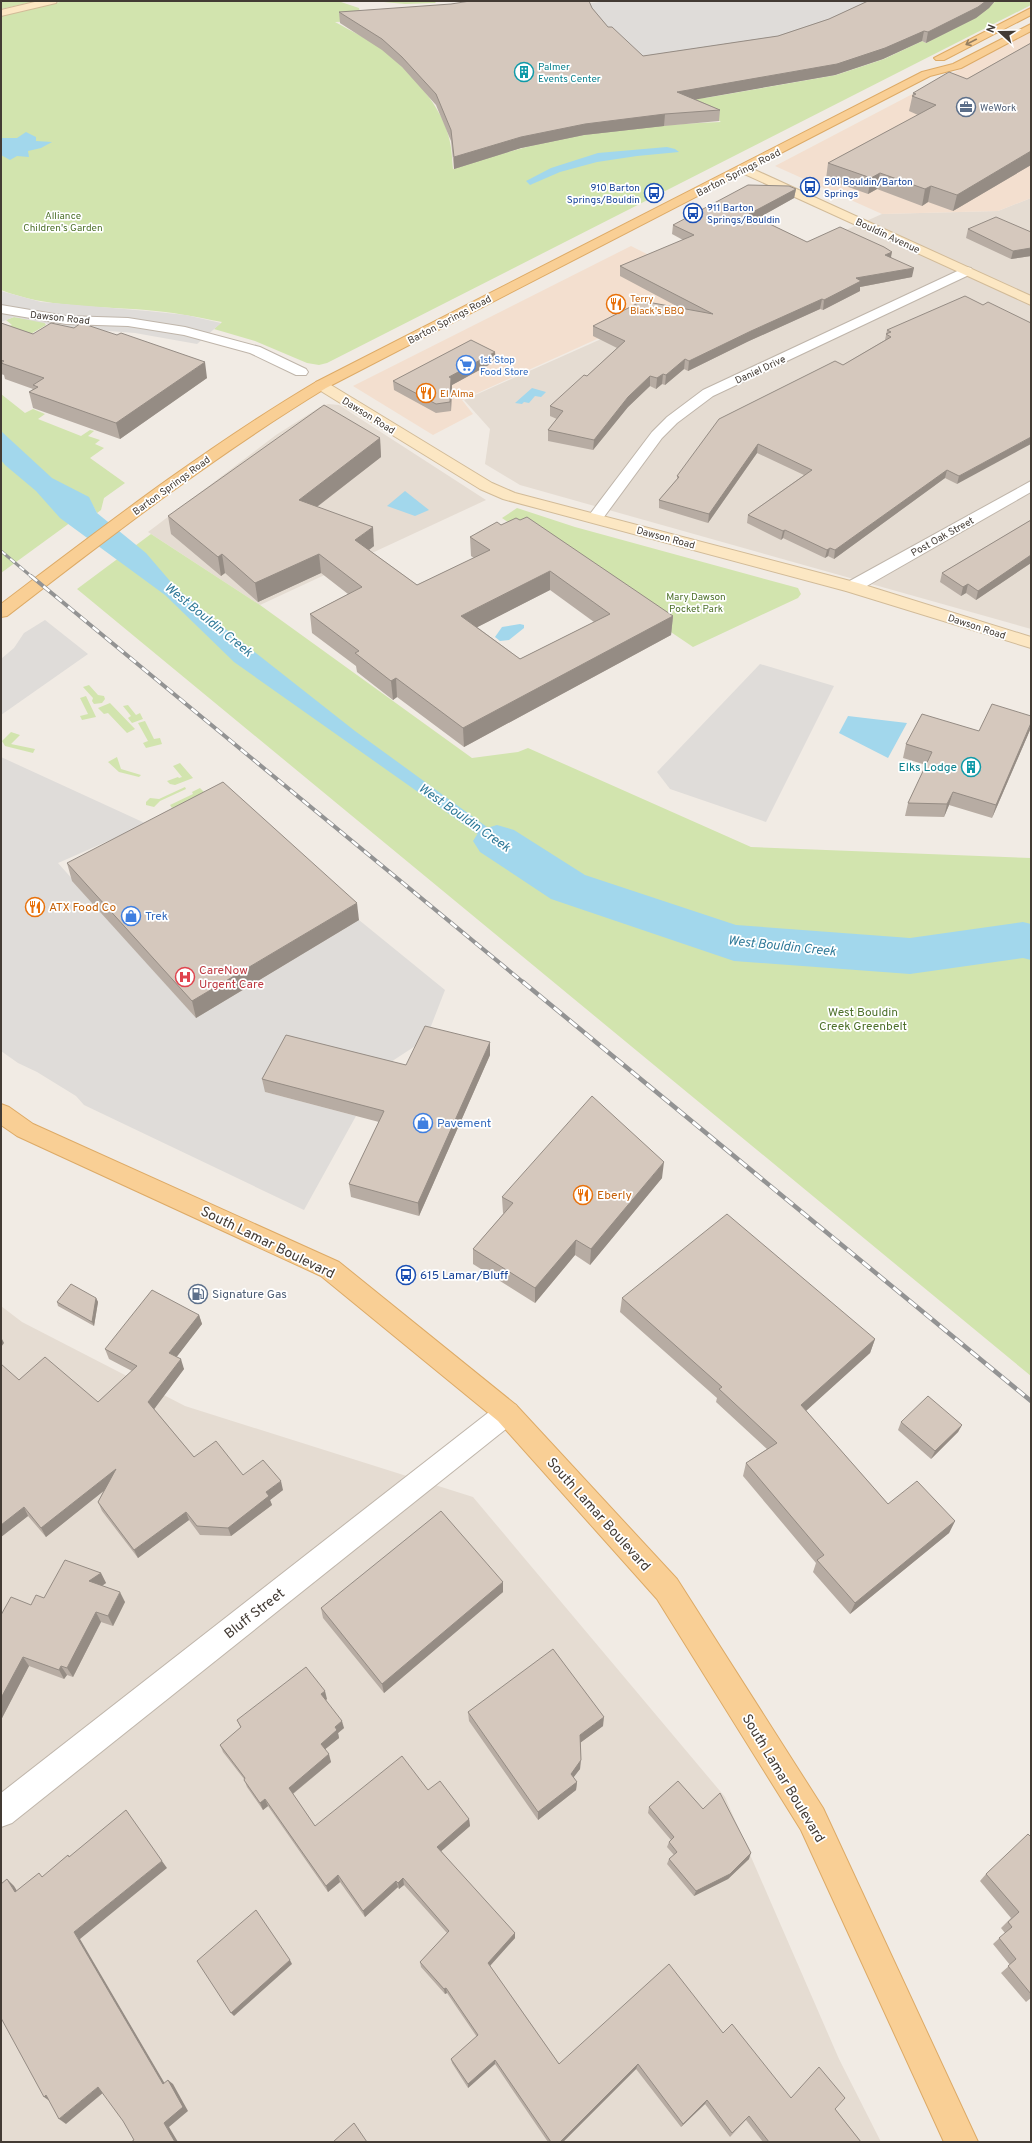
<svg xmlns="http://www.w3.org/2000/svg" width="1032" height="2143" viewBox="0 0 1032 2143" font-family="Overpass,sans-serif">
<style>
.residential{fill:#e5dcd2}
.commercial{fill:#f3dfcf}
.green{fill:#d2e4ae}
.parking{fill:#dfdcd9}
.water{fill:#a2d7ec}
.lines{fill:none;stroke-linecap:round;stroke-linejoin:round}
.river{fill:#a2d7ec;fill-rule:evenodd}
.street-casing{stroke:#bfb5aa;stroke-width:2}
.secondary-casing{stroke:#d2bb98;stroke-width:2}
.primary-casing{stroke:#da6;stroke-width:2}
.street{fill:#fff;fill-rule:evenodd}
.secondary{fill:#fce7c3;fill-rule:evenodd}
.primary{fill:#f9cf95;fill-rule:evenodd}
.rail-far2-casing{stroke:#939393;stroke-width:3}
.rail-far1-casing{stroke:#939393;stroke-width:4}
.rail-casing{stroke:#939393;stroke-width:4.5}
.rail-far2{stroke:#fff;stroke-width:2;stroke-dasharray:6;stroke-linecap:butt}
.rail-far1{stroke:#fff;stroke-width:2.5;stroke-dasharray:8;stroke-linecap:butt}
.rail{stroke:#fff;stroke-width:3;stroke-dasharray:10;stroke-linecap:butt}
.wall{fill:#b7aca3;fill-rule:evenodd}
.shaded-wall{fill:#958c84}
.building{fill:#d5c8bd;stroke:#958c84;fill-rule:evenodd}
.oneway{stroke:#957e60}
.labels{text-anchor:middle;stroke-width:3.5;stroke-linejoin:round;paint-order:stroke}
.far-culture-label{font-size:10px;fill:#0d838f;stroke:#fff;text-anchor:start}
.far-service-label{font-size:10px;fill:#4e5e75;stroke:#fff;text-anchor:start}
.far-street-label{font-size:10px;fill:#433b34;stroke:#fff}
.far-transit-label{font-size:10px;fill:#164399;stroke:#fff;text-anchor:start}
.far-park-label{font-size:10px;fill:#4e712b;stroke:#fff}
.far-food-label{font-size:10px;fill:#c56008;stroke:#fff;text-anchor:start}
.far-shop-label{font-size:10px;fill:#366cbe;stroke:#fff;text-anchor:start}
.culture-label{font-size:12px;fill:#0d838f;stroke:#fff;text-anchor:end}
.food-label{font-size:12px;fill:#c56008;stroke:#fff;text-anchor:start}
.shop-label{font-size:12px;fill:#366cbe;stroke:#fff;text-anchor:start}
.health-label{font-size:12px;fill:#be3a42;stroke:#fff;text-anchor:start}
.park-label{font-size:12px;fill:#4e712b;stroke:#fff}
.transit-label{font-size:12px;fill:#164399;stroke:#fff;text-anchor:start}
.service-label{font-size:12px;fill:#4e5e75;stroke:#fff;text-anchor:start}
.water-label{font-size:13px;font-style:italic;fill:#307a99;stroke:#fff}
.near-street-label{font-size:14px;fill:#433b34;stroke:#fff}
</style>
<rect width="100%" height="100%" fill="#f1ebe4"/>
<g class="residential">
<path d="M1031,198V629L520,485L485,464L490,429L464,400L882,214L998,211Z"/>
<path d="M328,404L339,405L486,500L260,605L148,532L276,435L320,407Z"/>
<path d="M1,1306L22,1322L185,1406L473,1497L725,1797L839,2059L881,2142H1Z"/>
</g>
<g class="commercial">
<path d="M1031,32V198L998,211L882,214L775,166Z"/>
<path d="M631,246L712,287L462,400L473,414L433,435L353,386Z"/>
</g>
<g class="green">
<path d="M1,1H37L1,9Z"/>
<path d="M64,1H338L359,8L362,21L335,22C351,31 369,39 383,50C410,72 443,106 450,142C452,151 452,160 453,169C496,155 539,142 584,135C629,127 675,124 721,122L683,98L701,95L705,98L836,75L884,59L922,41L926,43L979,15L996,1H1031V5L327,363L319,365L307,363L255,341L214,329L222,322C197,317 172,312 146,310C98,306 47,308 1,290V16Z"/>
<path d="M373,1H434L436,3L405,4Z"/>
<path d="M14,317L44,322L46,325L29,335L1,328L12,325L6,320Z"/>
<path d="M1,394L25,413L33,409L45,414L38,419L81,436L90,430L94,431L88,436L100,440L95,444L104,448L90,458L125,483L104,498L101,510L97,513L93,506L1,573Z"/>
<path d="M517,508L575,527L798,588L801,594L798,598L693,647L502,518Z"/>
<path d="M151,534L260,605L472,758L518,752L528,748L751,847L1031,858V1376L77,589Z"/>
<path d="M89,685L98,695L104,696L105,699L102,703L94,704L92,701L93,698L83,687Z"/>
<path d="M86,696L96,717L82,720L80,716L88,714L80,698Z"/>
<path d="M110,703L135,729L127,733L108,713L104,714L98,708Z"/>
<path d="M128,705L136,715L140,713L143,719L132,723L128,718L131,716L123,706Z"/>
<path d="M145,721L154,739L160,738L162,744L146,748L143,743L148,741L138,723Z"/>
<path d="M11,732L20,735L11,744L35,749L33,753L5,746L2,741Z"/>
<path d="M117,757L121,769L141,775L139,777L119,772L108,762Z"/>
<path d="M180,763L193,778L175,785L170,784L167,781L178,777L179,778L182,777L173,766Z"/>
<path d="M185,787L186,789L160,801L154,807L146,805V802L150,798L159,799Z"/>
<path d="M200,788L206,794L172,808L170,805L193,794L192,792Z"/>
</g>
<g class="parking">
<path d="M607,1H886L826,29L636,67L585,4Z"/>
<path d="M1,291L41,302L148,311L186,315L221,323L197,344L135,333L69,328L14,317L1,322Z"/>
<path d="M45,620L88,654L1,715V659L14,648L24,633Z"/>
<path d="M760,664L834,686L766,822L670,789L657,772Z"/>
<path d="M1,757L147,824L58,863L196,1018L359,920L445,990L426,1039L377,1071L265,1092L356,1116L304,1210L84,1105L76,1096L37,1072L18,1063L1,1051Z"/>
</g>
<g class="water">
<path d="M26,132L36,137V141L52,142L41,148L28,151L29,157L17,156L10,160L1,155V138H17Z"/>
<path d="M667,147L675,149L679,152L637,156L597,162L560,172L530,185L526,181L551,168L598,153Z"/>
<path d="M532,388L546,392L541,397L535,396L529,403L524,402L522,404L515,403Z"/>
<path d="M1,431L52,478L89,497L97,513L146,553L176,588L228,631L355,731L571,888L476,833L234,662L165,595L60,518L36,491L5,465L1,460Z"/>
<path d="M405,491L429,510L415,516L387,506Z"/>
<path d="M520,624L524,625V628L509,640L500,641L495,637L502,627Z"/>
<path d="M848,716L907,723L888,758L839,733Z"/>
</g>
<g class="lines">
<path class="river" d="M497,825L514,830L585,875L736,925L910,938L1023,922L1031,924V960L1023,958L910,974L734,961L551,899L480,852L473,841L480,830Z"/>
<defs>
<g id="street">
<path d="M966,267L971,268L973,271L971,274L713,396L677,423L662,438L601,521H589L587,518L652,432L667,417L703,390Z"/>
<path d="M1,305L66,316L128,318L185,327L260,347L306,369L308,372L306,375H296L250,353L184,335L128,326L66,324L1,313Z"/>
<path d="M1031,481V492L858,591H846L844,587L846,583Z"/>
<path d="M507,1401L516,1405L520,1413L516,1421L12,1823L1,1827V1793L498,1405Z"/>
</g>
<g id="secondary">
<path d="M39,1H57L56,3L1,16V10Z"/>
<path d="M744,165L1031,296V305L740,172L738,169L740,166Z"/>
<path d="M321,381L326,382L492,483L515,493L858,583L1031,637V648L846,591L503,499L480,489L316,388L314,385L316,382Z"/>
</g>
<g id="primary">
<path d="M1031,8V15L944,60H936L934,58Z"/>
<path d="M1031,24V31L961,68L930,76L326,388C214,456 111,536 7,616L1,617V604C104,526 205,448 316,382L922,72L953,64Z"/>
<path d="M1,1104L9,1107L33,1124L339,1262L516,1405L677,1579L823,1808L978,2142H944L801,1830L657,1599L498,1421L321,1276L17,1136L1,1125Z"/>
</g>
</defs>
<use href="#street" class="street-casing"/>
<use href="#secondary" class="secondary-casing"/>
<use href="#primary" class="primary-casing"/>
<use href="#street" class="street"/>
<use href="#secondary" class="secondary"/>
<use href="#primary" class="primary"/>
<defs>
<path id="rail-far2" d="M1,551L32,577"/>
<path id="rail-far1" d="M31,576L524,983"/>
<path id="rail" d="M523,982L1031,1401"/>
</defs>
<use href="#rail-far2" class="rail-far2-casing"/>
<use href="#rail-far1" class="rail-far1-casing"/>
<use href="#rail" class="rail-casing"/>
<use href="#rail-far2" class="rail-far2"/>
<use href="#rail-far1" class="rail-far1"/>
<use href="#rail" class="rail"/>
</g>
<g class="wall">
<path d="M868,1H995L989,8L976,18L926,43L922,41L883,59L835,75L695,99L720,110L719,121L664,126L584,135L521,148L454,169L451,141L436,105L402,67L382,50L340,23L339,12L592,8L608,27L643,56L778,36L829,19Z"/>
<path d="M1031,43V165L953,211L928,202L922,206L877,189L868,194L826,179L828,163L918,115L909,111L913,93L967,79Z"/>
<path d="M796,189L794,198L758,218L807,242L891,257L912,277L860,287V291L823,310L820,309L749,341L688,371L684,369L665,385L662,384L656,389L650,386L628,407L593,450L548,441V430L557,419L550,416V406L587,376L617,348L593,336V326L682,309L620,276V266L683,240L672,234L673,225Z"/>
<path d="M968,229L1031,232V256L1011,259L966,238Z"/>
<path d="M983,305L1031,323L957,484L945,478L834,559L828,556L825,558L783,538L781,540L747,523L748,515L804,475L757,453L708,523L659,508V500L677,479V476L843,365L885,340L887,330Z"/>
<path d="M1,323L33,334L207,378L120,439L33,408L29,392L33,389L5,379L4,375L1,374Z"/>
<path d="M496,361L452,385L451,411L436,413L394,390L393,381Z"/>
<path d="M380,438L381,457L317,507L374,546L369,550L417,585L474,558L471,556L470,537L501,525L673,616L671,635L464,747L397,697L393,700L357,672L356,666L312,633L310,614L348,594L321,573L258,602L225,573L221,576L171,534L168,516ZM550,590L594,622L520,659L477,627Z"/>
<path d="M1031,520V563L976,600L966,593L961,596L940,582L942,573Z"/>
<path d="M1030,730L992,818L949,805L944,817L905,816L908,803L926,765L903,758L906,744L979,731Z"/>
<path d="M67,863L359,920L196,1018L72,881Z"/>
<path d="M490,1055L419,1216L351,1197L349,1184L379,1122L265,1092L262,1079L406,1065Z"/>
<path d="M662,1178L590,1265L575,1255L535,1303L473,1264V1249L504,1213H503L502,1197Z"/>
<path d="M96,1298L98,1302L94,1326L58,1306L57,1302Z"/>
<path d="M622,1298L875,1339L870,1353L806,1411L888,1504L955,1521L949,1533L850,1614L813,1572L816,1563L743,1476L746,1463L767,1449L716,1402L717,1398L620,1312Z"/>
<path d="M199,1315L202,1324L176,1357L184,1369L154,1409L194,1457L283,1490L270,1500L272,1505L231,1536L200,1535L189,1520L138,1558L102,1511L98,1502L104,1490L46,1537L28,1516L1,1537L19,1380L98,1402L132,1371L109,1359L105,1349Z"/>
<path d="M901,1422L962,1425L958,1432L931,1459L898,1430Z"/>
<path d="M101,1573L106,1583L102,1585L125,1602L113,1626L101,1622L73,1677L67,1675L64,1679L29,1666L1,1720V1615L31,1605L44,1598Z"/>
<path d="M503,1582V1592L384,1693L323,1618L321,1608Z"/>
<path d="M327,1699L326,1700L344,1728L338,1733L339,1738L325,1749L331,1762L293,1794L315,1826L428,1790L469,1819L470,1826L441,1851L515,1938L490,1966L559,2064L723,2033L791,2098L835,2109L861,2142H763L746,2120L730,2137L705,2104L681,2127L636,2069L563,2142H548L495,2064L468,2088L452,2063L451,2059L477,2037L447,1993L445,1994L421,1967L420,1962L447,1933L404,1885L399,1889L398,1887L365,1917L340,1882L328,1892L268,1806L263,1810L247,1787L244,1779L223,1752L220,1745L241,1728L237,1720Z"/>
<path d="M468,1712L603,1726L581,1742L580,1769L573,1777L577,1782L576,1790L538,1820L469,1721Z"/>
<path d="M649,1807L703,1809L749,1859L728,1879L694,1896L667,1864L669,1859L674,1855L667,1847L669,1842L671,1840L648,1813Z"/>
<path d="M1031,1837V1998L1026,2002L1001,1973L1010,1965L993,1944L1005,1933L1001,1928L1011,1918L980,1881L986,1874Z"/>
</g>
<g class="shaded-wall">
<path d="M986,1H995L989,8L976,18L926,43L928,32Z"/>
<path d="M924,31L922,41L883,59L835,75L676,103L677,92Z"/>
<path d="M665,114L664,126L584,135L521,148L454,169V157L521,137L585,124Z"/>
<path d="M1031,151V165L953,211L957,195Z"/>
<path d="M880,173L877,189L868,194L871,178Z"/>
<path d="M931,186L928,202L922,206L925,189Z"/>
<path d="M796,189L794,198L748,224L749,214Z"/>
<path d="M1031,248V256L1011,259L1013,251Z"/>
<path d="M892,252L890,262L885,255Z"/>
<path d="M914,268L912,277L860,287V291L823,310L824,300L856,278Z"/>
<path d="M822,299L820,309L749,341L688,371L689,361L751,331Z"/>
<path d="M495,352L496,361L452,385L451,411L449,377Z"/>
<path d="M685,359L684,369L665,385L666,375Z"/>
<path d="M205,362L207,378L120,439L116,423Z"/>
<path d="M663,374L662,384L656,389L657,378Z"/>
<path d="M650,376V386L628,407L593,450L594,440L628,397Z"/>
<path d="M1031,437V444L957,484L959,476Z"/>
<path d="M380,438L381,457L301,519L299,500Z"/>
<path d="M758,444L757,453L708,523L709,514Z"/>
<path d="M947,470L945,478L834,559L835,550Z"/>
<path d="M373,527L374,546L357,559L355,540Z"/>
<path d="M785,530L783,538L781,540L783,531Z"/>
<path d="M830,548L828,556L825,558L827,550Z"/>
<path d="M222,554L225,573L221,576L218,557Z"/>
<path d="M319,554L321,573L258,602L255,583Z"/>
<path d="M1031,555V563L976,600L978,591Z"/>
<path d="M550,571V590L462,635L461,616Z"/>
<path d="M968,584L966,593L961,596L963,587Z"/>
<path d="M673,616L671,635L464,747L463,728Z"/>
<path d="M396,678L397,697L393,700L391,681Z"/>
<path d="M1031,723L1030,730L992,818L996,805Z"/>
<path d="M953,792L949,805L944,817L947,804Z"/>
<path d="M357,903L359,920L196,1018L192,1001Z"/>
<path d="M490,1042V1055L419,1216L418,1203Z"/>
<path d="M664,1162L662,1178L590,1265L591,1249Z"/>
<path d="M576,1240L575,1255L535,1303V1288Z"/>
<path d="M96,1298L98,1302L94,1326L92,1322Z"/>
<path d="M199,1315L202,1324L172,1363L169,1353Z"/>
<path d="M1,1337L4,1343L1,1347Z"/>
<path d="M875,1339L870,1353L798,1418L801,1405Z"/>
<path d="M181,1359L184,1369L152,1412L148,1402Z"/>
<path d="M962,1425L958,1432L931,1459L935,1451Z"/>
<path d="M116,1469L120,1478L46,1537L41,1528Z"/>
<path d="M281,1481L283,1490L270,1500L272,1505L231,1536L228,1528L266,1492Z"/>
<path d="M24,1507L28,1516L1,1537V1525Z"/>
<path d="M186,1512L189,1520L138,1558L134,1550Z"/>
<path d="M955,1521L949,1533L850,1614L855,1603Z"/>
<path d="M101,1573L106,1583L95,1591L89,1581Z"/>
<path d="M503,1582V1592L384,1693L382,1684Z"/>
<path d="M120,1592L125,1602L113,1626L108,1616Z"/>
<path d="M96,1612L101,1622L73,1677L67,1668Z"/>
<path d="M23,1657L29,1666L1,1720V1698Z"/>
<path d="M61,1666L67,1675L64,1679L59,1670Z"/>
<path d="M325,1691L327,1699L324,1702L321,1694Z"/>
<path d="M604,1717L603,1726L580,1743V1735Z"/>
<path d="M342,1721L344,1728L338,1733L339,1738L323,1751L321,1744L335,1727Z"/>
<path d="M329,1754L331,1762L291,1795L289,1788Z"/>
<path d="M581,1760L580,1769L570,1782L571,1774Z"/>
<path d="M577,1782L576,1790L538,1820V1812Z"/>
<path d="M265,1799L268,1806L263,1810L260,1803Z"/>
<path d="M469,1819L470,1826L438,1854L437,1847Z"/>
<path d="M751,1853L749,1859L728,1879L694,1896L696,1891Z"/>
<path d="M162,1861L167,1868L80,1939L168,2089L163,2084L74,1932Z"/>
<path d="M338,1875L340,1882L328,1892L326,1886Z"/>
<path d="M403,1878L404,1885L399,1889L398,1883Z"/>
<path d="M7,1879L14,1886L22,1899L15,1892Z"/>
<path d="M396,1881L398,1887L365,1917L363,1911Z"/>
<path d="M515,1933V1938L488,1968V1963Z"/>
<path d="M290,1960L292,1964L234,2016L231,2013Z"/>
<path d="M446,1988L447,1993L445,1994L444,1989Z"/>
<path d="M495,2060V2064L468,2088V2084Z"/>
<path d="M638,2064L636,2069L563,2142H560Z"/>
<path d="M168,2080L173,2084L188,2111L169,2127L178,2142H175L164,2123Z"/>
<path d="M98,2087L104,2092L66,2124L59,2119Z"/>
<path d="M46,2095L51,2102L44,2097Z"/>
<path d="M707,2100L705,2104L681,2127L683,2124Z"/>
</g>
<g class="building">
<path d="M470,1H589L592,8L608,27H612L643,56L778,36L829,19L868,1H986L978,7L928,32L924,31L885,48L837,64L677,92L720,110L665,114L585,124L521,137L454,157L451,130L436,94L402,57L382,39L339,12L451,4Z"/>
<path d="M1031,43V151L957,195L931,186L925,189L880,173L871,178L828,163L936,105L912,96L916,94L913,93L949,72L967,79Z"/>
<path d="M748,185L789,186L796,189L749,214L807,242L840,227L884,247L892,252L885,255L914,268L856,278L861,281L824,300L822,299L751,331L689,361L685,359L666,375L663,374L657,378L650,376L628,397L594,440L548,430L563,411L550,406L584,375L587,376L625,341L593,326L642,301L713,314L620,266L694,235L673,225Z"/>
<path d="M996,217L1031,232V248L1013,251L968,229Z"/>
<path d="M965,296L983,305L988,302L1031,323V437L959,476L947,470L835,550L830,548L827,550L785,530L783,531L748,515L812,470L758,444L709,514L659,500L679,477L677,476L719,419L835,361L843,365L891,337L886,334L891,332L887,330Z"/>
<path d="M1,323L33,334L51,323L74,328L81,323L117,335L121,333L205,362L116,423L29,392L38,387L33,385L44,378L1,363L4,361L1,360Z"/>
<path d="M471,340L495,352L449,377L451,378L450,402L436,404L393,381Z"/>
<path d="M324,405L380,438L299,500L373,527L355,540L417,585L490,550L470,537L497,522L501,525L516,518L520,520L527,517L673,616L463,728L396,678L391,681L355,653L359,651L310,614L362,587L319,554L255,583L222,554L218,557L168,516ZM550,571L610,614L520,659L461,616Z"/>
<path d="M1031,520V555L978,591L968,584L963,587L942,573Z"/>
<path d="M992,704L1031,716V723L996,805L953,792L947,804L908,803L932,752L906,744L922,714L979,731Z"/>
<path d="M223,782L357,903L192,1001L67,863Z"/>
<path d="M425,1026L490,1042L418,1203L349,1184L384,1111L262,1079L286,1035L406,1065Z"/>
<path d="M592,1096L664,1162L591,1249L576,1240L535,1288L473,1249L513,1203L502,1197Z"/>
<path d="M727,1214L875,1339L801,1405L888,1504L917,1481L955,1521L855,1603L817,1560L824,1555L746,1463L777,1443L719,1389L722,1387L622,1298Z"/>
<path d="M71,1284L96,1298L92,1322L57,1302Z"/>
<path d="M152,1290L199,1315L169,1353L181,1359L148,1402L194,1457L216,1441L243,1475L263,1460L281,1481L266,1492L269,1496L228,1528L197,1526L186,1512L134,1550L98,1502L116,1469L41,1528L24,1507L1,1525V1364L19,1380L45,1357L98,1402L137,1366L105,1349Z"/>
<path d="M928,1396L962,1425L935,1451L901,1422Z"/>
<path d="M441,1511L503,1582L382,1684L321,1608Z"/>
<path d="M65,1560L101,1573L89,1581L120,1592L108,1616L96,1612L67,1668L61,1666L59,1670L23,1657L1,1698V1615L11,1597L31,1605L36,1595L44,1598Z"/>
<path d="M553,1649L604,1717L580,1735L581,1760L571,1774L577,1782L538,1812L468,1712Z"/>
<path d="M306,1667L325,1691L321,1694L342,1721L335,1727L337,1730L321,1744L329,1754L289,1788L315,1826L402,1756L428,1790L440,1781L469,1819L437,1847L515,1933L488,1963L559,2064L669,1964L723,2033L732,2024L791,2098L819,2067L845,2098L835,2109L861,2142H769L749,2116L732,2133L707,2100L683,2124L638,2064L560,2142H551L495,2060L468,2084L451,2059L478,2035L446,1988L444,1989L420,1962L449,1931L403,1878L398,1883L396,1881L363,1911L338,1875L326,1886L265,1799L260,1803L244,1780L245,1778L220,1745L241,1727L237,1720Z"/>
<path d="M678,1781L703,1809L720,1793L751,1853L730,1874L696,1891L669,1859L677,1852L669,1842L674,1837L649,1807Z"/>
<path d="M126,1810L162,1861L74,1932L163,2084L168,2080L183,2107L164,2123L175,2142H131L134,2140L123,2121L98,2087L59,2119L46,2095L44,2097L1,2018V1884L7,1879L15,1892L39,1873L42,1877L68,1855L69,1857Z"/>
<path d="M1028,1834L1031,1837V1994L1008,1966L1016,1959L999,1938L1012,1927L1008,1922L1019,1912L986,1874Z"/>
<path d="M256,1910L290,1960L231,2013L197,1961Z"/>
<path d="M354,2123L367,2142H333Z"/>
</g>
<defs><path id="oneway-shaft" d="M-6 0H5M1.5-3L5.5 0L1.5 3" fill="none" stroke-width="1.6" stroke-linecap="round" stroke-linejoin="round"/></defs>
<use class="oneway" href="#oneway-shaft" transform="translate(971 42) rotate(153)"/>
<defs>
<symbol id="building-ring" viewBox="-11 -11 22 22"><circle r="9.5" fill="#fff" stroke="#0f9aa8" stroke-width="1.5"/><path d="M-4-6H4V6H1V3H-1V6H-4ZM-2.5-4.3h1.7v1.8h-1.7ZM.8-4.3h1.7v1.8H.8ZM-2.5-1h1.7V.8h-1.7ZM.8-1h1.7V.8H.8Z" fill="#0f9aa8"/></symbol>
<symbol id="office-ring" viewBox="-11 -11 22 22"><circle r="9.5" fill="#fff" stroke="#5c6f8a" stroke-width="1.5"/><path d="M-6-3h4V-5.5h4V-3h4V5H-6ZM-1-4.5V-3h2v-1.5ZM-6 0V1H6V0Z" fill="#5c6f8a"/></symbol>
<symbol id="bus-ring" viewBox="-11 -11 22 22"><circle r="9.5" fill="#fff" stroke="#1a4fb4" stroke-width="1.5"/><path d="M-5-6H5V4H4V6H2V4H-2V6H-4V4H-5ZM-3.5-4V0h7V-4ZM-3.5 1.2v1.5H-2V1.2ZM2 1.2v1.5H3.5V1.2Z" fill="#1a4fb4"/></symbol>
<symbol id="restaurant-ring" viewBox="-11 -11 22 22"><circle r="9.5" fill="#fff" stroke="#e8710a" stroke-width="1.5"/><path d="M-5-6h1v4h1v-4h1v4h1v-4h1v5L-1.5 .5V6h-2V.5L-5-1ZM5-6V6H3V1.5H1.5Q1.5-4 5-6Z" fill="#e8710a"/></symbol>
<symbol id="supermarket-ring" viewBox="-11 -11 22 22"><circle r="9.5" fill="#fff" stroke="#3f7fe0" stroke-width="1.5"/><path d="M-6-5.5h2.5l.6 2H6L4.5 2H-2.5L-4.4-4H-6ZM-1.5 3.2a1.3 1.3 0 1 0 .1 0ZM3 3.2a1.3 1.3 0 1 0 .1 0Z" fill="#3f7fe0"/></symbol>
<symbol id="shop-ring" viewBox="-11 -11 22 22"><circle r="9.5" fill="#fff" stroke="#3f7fe0" stroke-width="1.5"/><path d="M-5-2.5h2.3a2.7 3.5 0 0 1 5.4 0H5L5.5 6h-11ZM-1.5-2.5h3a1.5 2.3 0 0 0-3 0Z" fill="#3f7fe0"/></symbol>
<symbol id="hospital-ring" viewBox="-11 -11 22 22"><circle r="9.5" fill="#fff" stroke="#e0444e" stroke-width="1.5"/><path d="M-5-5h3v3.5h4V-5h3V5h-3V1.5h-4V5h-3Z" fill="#e0444e"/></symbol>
<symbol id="fuel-ring" viewBox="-11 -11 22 22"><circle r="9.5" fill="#fff" stroke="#5c6f8a" stroke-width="1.5"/><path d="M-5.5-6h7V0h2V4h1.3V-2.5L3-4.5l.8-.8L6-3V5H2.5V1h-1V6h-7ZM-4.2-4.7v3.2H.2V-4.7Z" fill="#5c6f8a"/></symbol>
</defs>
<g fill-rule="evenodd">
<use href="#building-ring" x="513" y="61" width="22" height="22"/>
<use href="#office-ring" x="955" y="96" width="22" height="22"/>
<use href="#bus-ring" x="799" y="176" width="22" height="22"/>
<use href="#bus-ring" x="643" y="182" width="22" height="22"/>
<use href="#bus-ring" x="682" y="202" width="22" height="22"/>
<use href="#restaurant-ring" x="605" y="293" width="22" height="22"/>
<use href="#supermarket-ring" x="455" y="354" width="22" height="22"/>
<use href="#restaurant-ring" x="415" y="382" width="22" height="22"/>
<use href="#building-ring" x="960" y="756" width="22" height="22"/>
<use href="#restaurant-ring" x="24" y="896" width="22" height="22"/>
<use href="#shop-ring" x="120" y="905" width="22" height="22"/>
<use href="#hospital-ring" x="174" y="966" width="22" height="22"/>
<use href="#shop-ring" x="412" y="1112" width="22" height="22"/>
<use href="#restaurant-ring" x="572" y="1184" width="22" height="22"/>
<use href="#bus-ring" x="395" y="1264" width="22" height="22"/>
<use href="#fuel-ring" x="187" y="1283" width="22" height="22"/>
</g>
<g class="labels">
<g class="far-culture-label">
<text x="538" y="70">Palmer<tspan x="538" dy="12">Events Center</tspan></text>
</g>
<g class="far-service-label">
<text x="980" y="111">WeWork</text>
</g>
<g class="far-street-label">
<text transform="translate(738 172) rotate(-27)" y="4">Barton Springs Road</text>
<text transform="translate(888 235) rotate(25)" y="4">Bouldin Avenue</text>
<text transform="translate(60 317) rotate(6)" y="4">Dawson Road</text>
<text transform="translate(449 319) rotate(-28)" y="4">Barton Springs Road</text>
<text transform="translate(760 369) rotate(-25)" y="4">Daniel Drive</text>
<text transform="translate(369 415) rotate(32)" y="4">Dawson Road</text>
<text transform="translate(171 485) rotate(-36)" y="4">Barton Springs Road</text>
<text transform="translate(942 536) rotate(-29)" y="4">Post Oak Street</text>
<text transform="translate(666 537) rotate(15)" y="4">Dawson Road</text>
<text transform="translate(977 626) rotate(18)" y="4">Dawson Road</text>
</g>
<g class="far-transit-label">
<text x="824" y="185">501 Bouldin/Barton<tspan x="824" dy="12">Springs</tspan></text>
<text x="640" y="191" text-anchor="end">910 Barton<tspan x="640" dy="12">Springs/Bouldin</tspan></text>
<text x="707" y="211">911 Barton<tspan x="707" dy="12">Springs/Bouldin</tspan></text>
</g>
<g class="far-park-label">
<text x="63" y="219">Alliance<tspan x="63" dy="12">Children's Garden</tspan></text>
<text x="696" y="600">Mary Dawson<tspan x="696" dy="12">Pocket Park</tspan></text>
</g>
<g class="far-food-label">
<text x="630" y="302">Terry<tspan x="630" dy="12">Black's BBQ</tspan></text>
<text x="440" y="397">El Alma</text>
</g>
<g class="far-shop-label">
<text x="480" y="363">1st Stop<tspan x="480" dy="12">Food Store</tspan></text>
</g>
<g class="culture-label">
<text x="957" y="771">Elks Lodge</text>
</g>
<g class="food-label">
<text x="49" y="911">ATX Food Co</text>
<text x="597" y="1199">Eberly</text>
</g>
<g class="shop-label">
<text x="145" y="920">Trek</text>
<text x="437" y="1127">Pavement</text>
</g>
<g class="health-label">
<text x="199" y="974">CareNow<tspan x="199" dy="14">Urgent Care</tspan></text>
</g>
<g class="park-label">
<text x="863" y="1016">West Bouldin<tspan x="863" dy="14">Creek Greenbelt</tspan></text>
</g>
<g class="transit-label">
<text x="420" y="1279">615 Lamar/Bluff</text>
</g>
<g class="service-label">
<text x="212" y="1298">Signature Gas</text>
</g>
<g class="water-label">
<text transform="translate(209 619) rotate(39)" y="5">West Bouldin Creek</text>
<text transform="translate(465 817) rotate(35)" y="5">West Bouldin Creek</text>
<text transform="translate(782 945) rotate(6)" y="5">West Bouldin Creek</text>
</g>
<g class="near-street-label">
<text transform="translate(268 1242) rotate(26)" y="5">South Lamar Boulevard</text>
<text transform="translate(599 1514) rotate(48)" y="5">South Lamar Boulevard</text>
<text transform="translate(254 1613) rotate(-38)" y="5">Bluff Street</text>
<text transform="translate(784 1778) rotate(59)" y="5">South Lamar Boulevard</text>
</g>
</g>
<rect width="1032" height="2143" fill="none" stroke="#433b34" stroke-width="4"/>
<g transform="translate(1000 32) rotate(291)" stroke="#ffffff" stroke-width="3" paint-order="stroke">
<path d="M0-3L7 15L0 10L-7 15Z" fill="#433b34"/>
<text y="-6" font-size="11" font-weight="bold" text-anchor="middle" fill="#433b34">N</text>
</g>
</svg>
